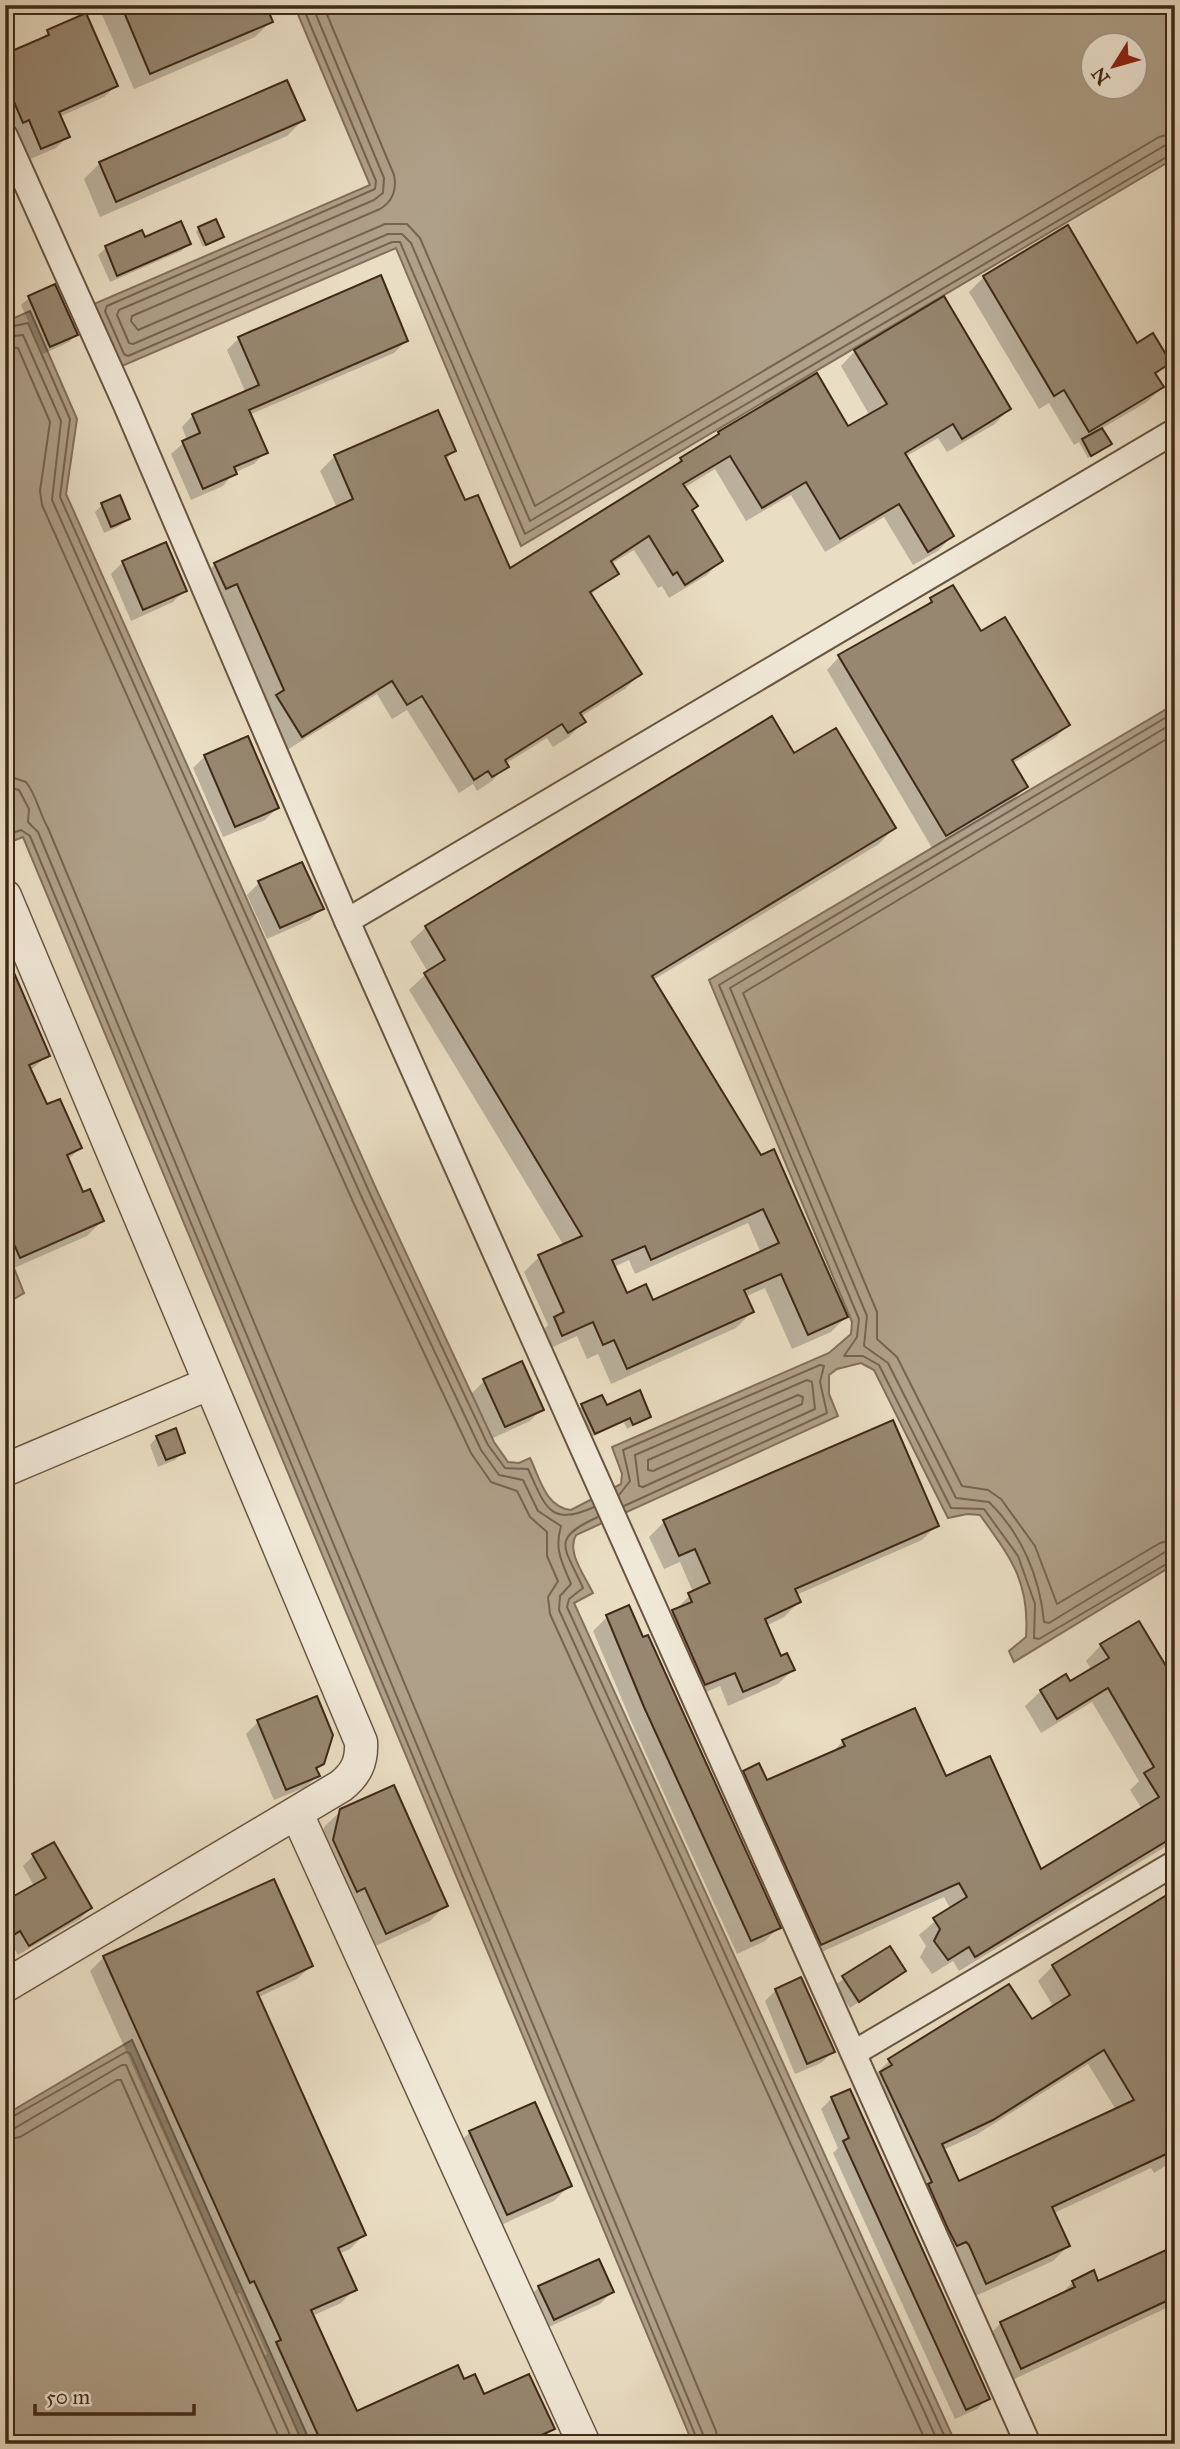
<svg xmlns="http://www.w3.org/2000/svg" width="1180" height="2449" viewBox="0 0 1180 2449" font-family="'IM FELL Great Primer',serif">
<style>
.water{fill:#afa089;stroke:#82705b;stroke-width:2;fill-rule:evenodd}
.shadow{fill:#0003;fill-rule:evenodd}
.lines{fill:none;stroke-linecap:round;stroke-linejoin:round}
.shore{stroke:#766450;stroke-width:2}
.building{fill:#978770;stroke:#3e2917;stroke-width:2;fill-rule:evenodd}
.minor-casing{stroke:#695642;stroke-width:28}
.tertiary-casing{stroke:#695642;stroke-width:35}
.minor{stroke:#f1e9d8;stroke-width:24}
.tertiary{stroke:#f1e9d8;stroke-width:32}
</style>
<rect width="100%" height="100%" fill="#e9ddc3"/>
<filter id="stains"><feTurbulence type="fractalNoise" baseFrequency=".00286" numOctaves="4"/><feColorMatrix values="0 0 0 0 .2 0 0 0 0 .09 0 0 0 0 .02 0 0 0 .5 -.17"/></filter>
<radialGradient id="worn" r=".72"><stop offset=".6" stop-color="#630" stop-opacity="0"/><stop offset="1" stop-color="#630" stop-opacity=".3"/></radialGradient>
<g class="water">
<path d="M294,5H1175V158L521,546L396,248L122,366L94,304L370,185ZM1092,46H1134V88H1092Z"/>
<path d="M30,311L77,419L66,494L378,1193L494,1442L508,1462L519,1463L530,1458C540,1478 545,1507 571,1510L621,1484L622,1474L612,1447L829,1353L851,1334L852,1322L709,980L1175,704V1564L1014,1662L1009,1651L1026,1637C1030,1582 1011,1558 980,1515L967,1514L948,1518L874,1370L861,1363L837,1369L829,1375V1394L838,1416L576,1535C566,1552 585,1576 593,1593L574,1603L956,2444H693L23,837L5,844V818L14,815L5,795V322Z"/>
<path d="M5,1246L24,1293L5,1304Z"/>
<path d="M132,2040L311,2444H5V2115Z"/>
</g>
<g class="shadow">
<path d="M98,5H264L271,21L255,37L134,89Z"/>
<path d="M48,32L116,86L104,97L59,117L68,136L56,148L30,159L17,130L12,133L5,118V56L39,41Z"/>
<path d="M303,120L287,136L100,217L84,179L100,163Z"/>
<path d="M199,228L222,236L203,247L196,232Z"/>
<path d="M141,232L144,239L189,244L181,251L110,282L98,255L106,248Z"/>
<path d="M984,277L1169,363L1155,376L1162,387L1147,402L1101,429L1106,447L1088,458L1079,442L1074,445L1049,403L1039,409L969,292Z"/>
<path d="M29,298L76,335L69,342L43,354L21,305Z"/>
<path d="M239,338L406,341L394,353L249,415L266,452L254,464L234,473L223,486L191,500L171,454L187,440L182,427L193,415L246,393L227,350Z"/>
<path d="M855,351L1009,409L995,424L947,452L938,438L905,457L952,536L938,551L913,565L884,517L825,552L791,495L746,521L715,469L684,488L690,511L721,560L707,575L669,598L662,586L658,588L634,550L611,564L617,574L590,595L640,674L625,689L580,717L583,722L569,737L553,747L547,738L505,764L506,766L492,781L477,791L473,784L459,793L407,710L392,719L377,694L287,750L262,711L269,704L222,598L211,603L200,579L215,564L337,508L320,471L335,456L454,451L445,460L464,503L509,571L667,473L681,459L719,433L848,429L870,416L841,366Z"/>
<path d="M102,505L128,518L120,526L104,533L95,512Z"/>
<path d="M123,562L185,590L173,602L131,621L111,574Z"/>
<path d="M931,600L981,633L1068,725L1055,738L1012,764L1026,787L1013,800L932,848L827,670L839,657L919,612Z"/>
<path d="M794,755L894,828L879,844L653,980L846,1317L831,1332L792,1349L765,1288L745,1297L752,1312L736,1328L611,1384L598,1354L587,1359L577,1336L546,1350L539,1334L548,1325L524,1272L539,1257L564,1246L409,990L428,972L410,942L426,927ZM748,1223L761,1253L652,1302L626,1295L614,1267L629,1260L635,1274Z"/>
<path d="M205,756L277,808L265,820L223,837L193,768Z"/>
<path d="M259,883L322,908L310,920L267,939L247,895Z"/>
<path d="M5,956L48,1055L30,1071L46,1107L80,1148L67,1161L82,1194L102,1221L87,1236L5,1272Z"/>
<path d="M484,1381L542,1409L530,1421L493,1438L472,1393Z"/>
<path d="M582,1406L606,1407L649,1416L627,1429L624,1422L589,1438L576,1411Z"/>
<path d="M157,1437L183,1452L175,1460L158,1467L150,1445Z"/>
<path d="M664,1522L937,1525L922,1540L796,1595L799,1602L784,1617L766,1626L780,1658L793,1670L778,1684L728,1706L720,1686L690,1699L659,1627L693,1592L680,1562L664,1569L649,1537Z"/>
<path d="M628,1607L779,1927L765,1941L737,1954L631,1721L593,1631L607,1617Z"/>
<path d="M1101,1645L1175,1684V1841L959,1971L953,1961L932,1974L920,1957L926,1946L919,1935L950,1908L944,1897L806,1959L729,1787L744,1772L766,1783L831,1754L843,1741L945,1779L1040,1871L1142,1809L1130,1790L1139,1781L1092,1702L1041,1733L1025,1706L1041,1691L1065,1676L1069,1683L1092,1670L1086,1661Z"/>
<path d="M258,1722L323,1763L316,1770L318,1775L306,1787L274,1800L246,1734Z"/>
<path d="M341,1811L446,1905L430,1921L369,1949L318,1857L324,1827Z"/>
<path d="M33,1856L90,1908L80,1919L18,1955L9,1940L5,1942V1903L34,1886L23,1866Z"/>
<path d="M273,1881L311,1966L297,1979L257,1998L364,2235L350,2249L339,2254L355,2289L341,2303L312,2316L356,2413L463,2382L483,2396L552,2429L539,2442L303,2444L264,2357L267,2354L240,2293L236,2295L90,1971L104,1957Z"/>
<path d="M1175,1892V2160L1154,2173L1151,2168L1054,2213L1068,2246L1053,2261L971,2298L874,2076L889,2061L1031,2022L1054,2008L1038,1981L1053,1966ZM1088,2064L1116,2110L958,2183L943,2150L976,2135Z"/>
<path d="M889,1948L904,1971L850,2008L835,1985Z"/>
<path d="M776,1990L833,2052L821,2063L795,2074L765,2001Z"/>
<path d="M832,2098L988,2398L977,2409L955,2419L833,2153L838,2148L821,2109Z"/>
<path d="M470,2132L570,2185L554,2201L490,2230L454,2148Z"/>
<path d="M1175,2248V2304L1006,2383L986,2338L1001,2323L1058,2297L1073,2282L1098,2283Z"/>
<path d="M539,2287L612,2292L600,2304L542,2330L527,2299Z"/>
</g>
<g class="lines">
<g class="shore">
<path d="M302,5L376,181L375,189L107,306L105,311L124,354L128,356L392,242H400L525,534L1175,152"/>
<path d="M312,5L384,178L383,193L374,200L119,310L117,315L129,343L133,344L388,234H402L411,243L530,521L1164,146L1175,144"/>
<path d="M323,5L394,175C397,190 393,201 380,209L132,316L131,321L138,330L385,224H407L420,238L535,506L1159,137L1175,133"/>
<path d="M5,328L28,323L70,419L60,497L371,1196L488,1445L505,1468L528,1469C545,1505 549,1528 594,1507"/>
<path d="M5,337L23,335L61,421L52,500L363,1200L481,1450L499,1475L523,1480L538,1511L561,1526C554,1550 562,1562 571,1584L560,1596L559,1610L939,2444"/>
<path d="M5,347L18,348L50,422L40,491L42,505L354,1204L471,1453L491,1482L517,1491L530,1517L547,1532V1556L558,1581L548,1597L550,1614L927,2444"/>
<path d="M1175,712L719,985L859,1319L857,1337L844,1356H863L879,1365L951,1508L984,1509L1018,1556L1035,1604L1034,1638L1039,1639L1175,1559"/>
<path d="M1175,722L730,988L867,1316L864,1346L888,1363L956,1498L989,1502C1022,1534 1040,1578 1044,1622L1049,1623L1165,1552L1175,1550"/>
<path d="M1175,734L743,993L877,1312V1339L897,1357L962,1486L988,1490L1001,1499L1035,1546L1057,1604L1160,1543L1175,1539"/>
<path d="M5,775L26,782C37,796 39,813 48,828L716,2431L718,2444"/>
<path d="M5,786L19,790L29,809L28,822L38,832L707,2444"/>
<path d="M5,836L21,830L30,836L699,2444"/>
<path d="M807,1380L812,1382L815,1409L643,1487L639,1486L635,1455Z"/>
<path d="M798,1395L803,1397L802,1404L653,1471L648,1470V1460Z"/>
<path d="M619,1495L630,1481L623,1450L820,1365L824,1366L820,1382L827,1413L624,1506"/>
<path d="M598,1517C549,1539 565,1547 583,1588L569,1599L567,1607L948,2444"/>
<path d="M5,2121L126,2052L130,2053L303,2444"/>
<path d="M5,2130L15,2128L122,2065H126L294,2444"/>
<path d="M5,2140L20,2137L117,2080H121L282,2444"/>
</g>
</g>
<g class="building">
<path d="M121,5H266L273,22L150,74Z"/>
<path d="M86,13L118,86L59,112L70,137L41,149L29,120L23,123L5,81V54L49,35L47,30Z"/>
<path d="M287,80L305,120L116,202L99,162Z"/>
<path d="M216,219L224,237L206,245L198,227Z"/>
<path d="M181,221L191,244L117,276L105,246L142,230L145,237Z"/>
<path d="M1068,225L1137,343L1153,333L1171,363L1155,373L1164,387L1089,432L1064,390L1054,396L983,276Z"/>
<path d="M381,275L408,341L249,410L268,453L234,467L237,474L203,489L182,441L200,433L192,414L259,385L238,337Z"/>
<path d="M55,284L78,335L50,347L28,296Z"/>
<path d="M944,296L1011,409L962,439L953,424L905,453L954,536L928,552L899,504L840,539L806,482L762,508L730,456L683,484L698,506L692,510L723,561L685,585L677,572L673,575L649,536L611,561L619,574L590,592L642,674L580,713L586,722L568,733L562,724L505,760L509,767L492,777L488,771L474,780L422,696L407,705L392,681L302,737L276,695L284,690L237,584L226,589L214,563L353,499L334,455L438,410L456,451L445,456L465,500L478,495L510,568L682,461L680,458L719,434L718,432L817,373L848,426L887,404L854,350Z"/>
<path d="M1102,428L1112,444L1091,456L1082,439Z"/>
<path d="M120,495L130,519L111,527L101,503Z"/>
<path d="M166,542L187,591L143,610L122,561Z"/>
<path d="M953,585L981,631L1005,617L1070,725L1012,760L1028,787L946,836L838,655L932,602L930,598Z"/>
<path d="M772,716L794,753L836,728L896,828L652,976L761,1155L774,1149L848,1317L808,1335L781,1274L744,1290L754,1312L627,1369L614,1340L603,1345L593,1322L562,1336L554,1317L564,1312L538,1255L582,1236L424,973L445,960L425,926ZM763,1209L779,1243L653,1300L646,1284L627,1293L612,1260L645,1246L651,1260Z"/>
<path d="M248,736L279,808L235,827L204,755Z"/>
<path d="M302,862L324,909L280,928L258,881Z"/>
<path d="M5,952L50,1056L29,1065L47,1104L60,1099L82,1148L67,1155L83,1192L90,1189L104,1221L20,1258L5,1224Z"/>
<path d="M522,1361L544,1410L505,1427L483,1379Z"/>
<path d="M640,1390L651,1417L633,1425L630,1418L595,1434L581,1404L602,1395L607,1405Z"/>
<path d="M893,1420L939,1526L795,1589L801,1602L765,1619L781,1656L787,1653L795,1670L743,1692L735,1673L705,1685L672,1610L692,1602L688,1593L710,1583L695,1549L679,1556L663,1520Z"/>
<path d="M176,1428L185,1453L166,1460L156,1436Z"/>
<path d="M629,1605L643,1637L648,1635L781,1928L751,1941L644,1707L606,1615Z"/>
<path d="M1139,1621L1175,1681V1836L975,1957L969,1947L948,1960L934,1941L940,1929L933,1918L967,1897L959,1883L821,1945L743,1771L759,1763L767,1780L845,1746L842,1740L915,1708L946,1776L990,1756L1041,1869L1159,1797L1144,1773L1154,1767L1108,1688L1057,1719L1040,1690L1066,1674L1070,1681L1109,1658L1100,1644Z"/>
<path d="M317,1696L333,1735L324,1764L316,1768L320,1776L286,1790L257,1720Z"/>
<path d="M394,1785L448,1906L386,1934L365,1888L357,1892L333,1840L340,1809Z"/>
<path d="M54,1842L92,1908L29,1946L20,1931L5,1941V1901L46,1878L32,1854Z"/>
<path d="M274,1879L313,1966L257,1992L366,2235L338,2248L357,2290L311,2310L357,2411L458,2365L464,2379L475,2374L484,2394L529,2374L555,2429L522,2444H322L276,2342L281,2340L254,2281L250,2283L103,1956Z"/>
<path d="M1175,1890V2150L1052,2207L1070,2246L986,2284L969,2245L966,2242L957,2246L948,2229L928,2184L932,2182L880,2072L892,2065L888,2059L1009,1984L1032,2019L1070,1995L1052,1965ZM1104,2050L1134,2100L959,2181L942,2144L993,2120Z"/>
<path d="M890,1946L906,1971L859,2002L842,1976Z"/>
<path d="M801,1977L835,2052L807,2064L775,1989Z"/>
<path d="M850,2089L990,2399L966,2410L843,2141L849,2138L831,2097Z"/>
<path d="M535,2102L572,2186L507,2215L469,2131Z"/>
<path d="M1175,2246V2297L1021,2369L1000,2322L1075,2287L1072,2281L1094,2270L1098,2281Z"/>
<path d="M599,2259L614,2292L554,2320L538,2286Z"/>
</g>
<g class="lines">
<defs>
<g id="minor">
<path d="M5,136L126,405L347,921L1028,2444"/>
<path d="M347,921L1175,431"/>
<path d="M854,2053L1175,1863"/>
</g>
<g id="tertiary">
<path d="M5,896L361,1742C362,1762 356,1774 341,1786L5,1986"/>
<path d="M5,1470L208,1384"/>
<path d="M297,1814L584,2444"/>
</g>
</defs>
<use href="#minor" class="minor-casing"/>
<use href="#tertiary" class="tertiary-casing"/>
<use href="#minor" class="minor"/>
<use href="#tertiary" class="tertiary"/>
</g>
<rect width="1180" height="2449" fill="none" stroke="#e9ddc3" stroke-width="28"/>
<rect x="7" y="7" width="1166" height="2435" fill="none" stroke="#3e2917" stroke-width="3.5"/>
<rect x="14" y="14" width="1152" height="2421" fill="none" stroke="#3e2917" stroke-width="2"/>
<g transform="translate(1114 66) rotate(233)"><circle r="33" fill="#f1e9d8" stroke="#a99c8b" stroke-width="2"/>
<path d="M0-5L12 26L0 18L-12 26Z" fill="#8f2418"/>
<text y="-10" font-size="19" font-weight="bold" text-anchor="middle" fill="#3e2917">N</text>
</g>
<path d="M35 2404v10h159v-10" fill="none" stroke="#3e2917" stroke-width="3.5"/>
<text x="46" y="2404" font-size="21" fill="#3e2917" stroke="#f1e9d8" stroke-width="5" paint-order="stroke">50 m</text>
<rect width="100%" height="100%" filter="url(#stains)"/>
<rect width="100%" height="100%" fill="url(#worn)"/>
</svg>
